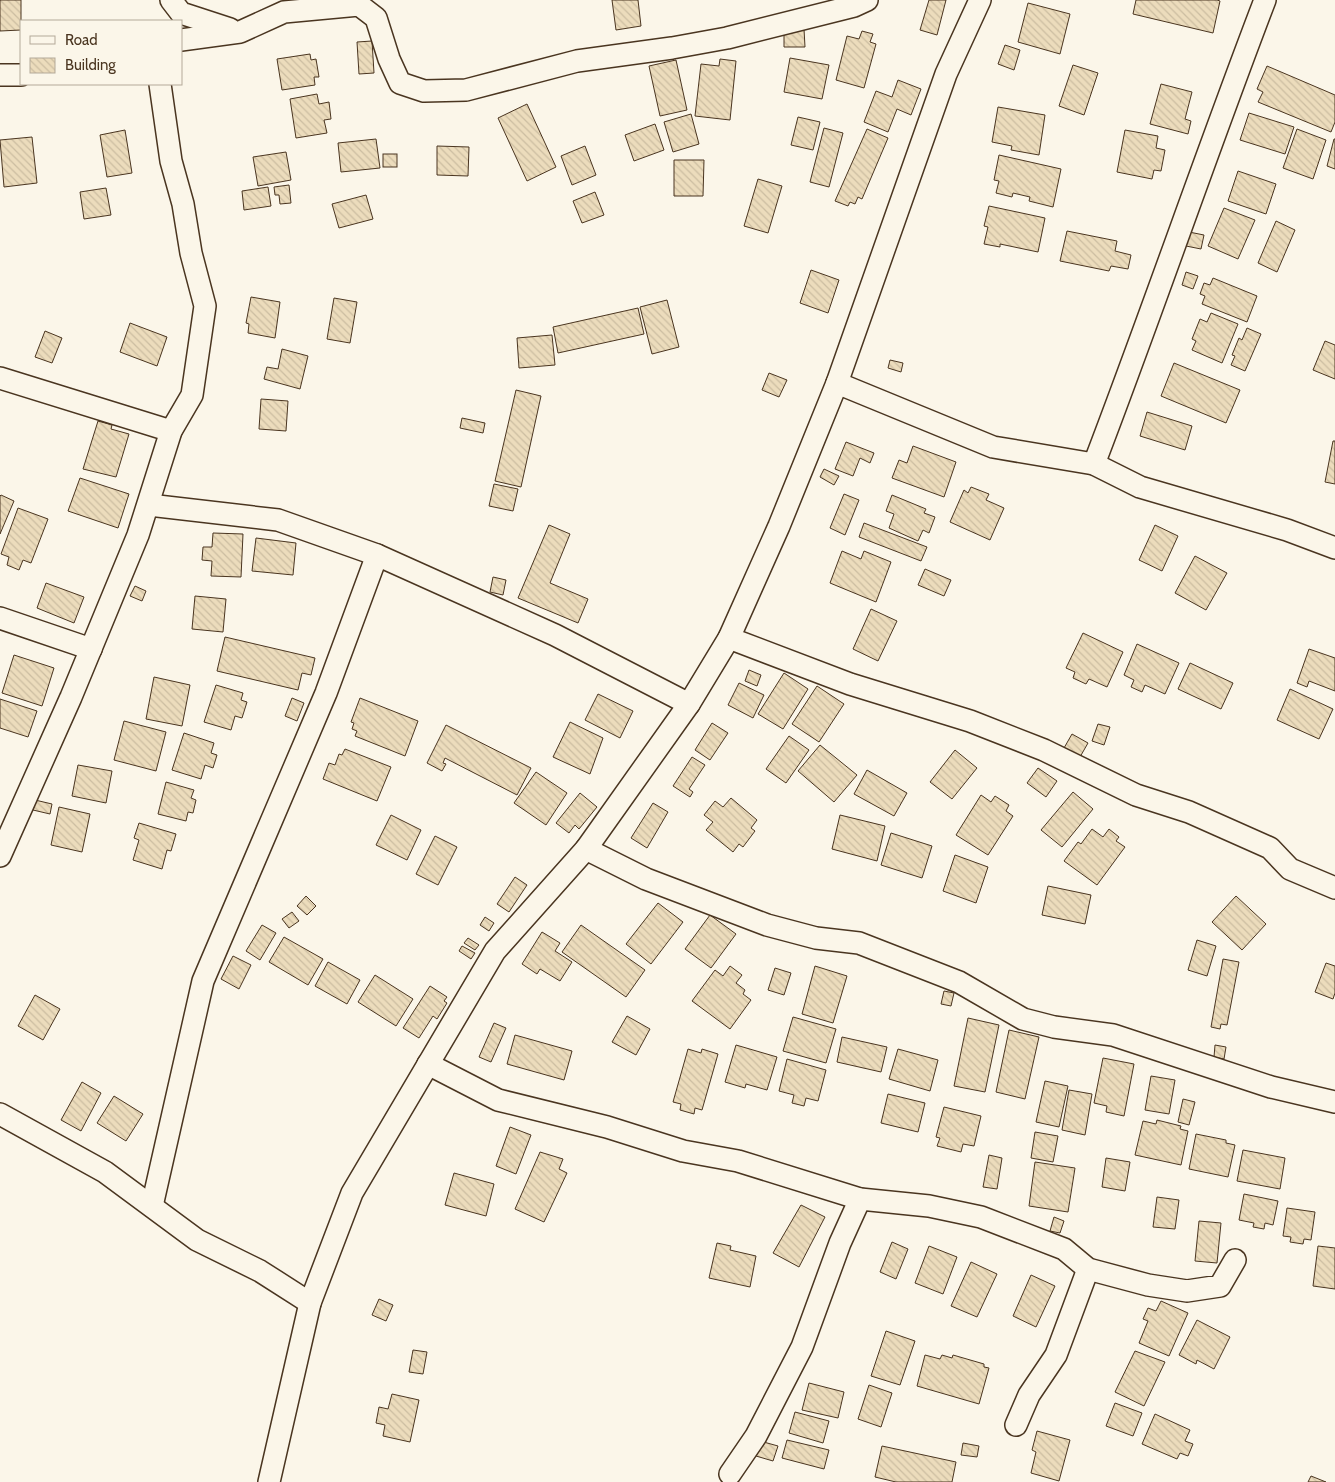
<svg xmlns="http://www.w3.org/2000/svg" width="1335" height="1482" viewBox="0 0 1335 1482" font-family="Cabin,sans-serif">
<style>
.building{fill:url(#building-back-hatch);stroke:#4a3520}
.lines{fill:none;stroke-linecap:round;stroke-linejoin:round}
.minor-casing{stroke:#4a3520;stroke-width:24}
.minor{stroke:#fbf6e9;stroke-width:21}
</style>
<defs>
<pattern id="building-back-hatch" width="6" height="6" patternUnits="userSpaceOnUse" patternTransform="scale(1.25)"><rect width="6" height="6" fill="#ecdcbc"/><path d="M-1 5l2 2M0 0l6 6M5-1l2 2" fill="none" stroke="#ccbda1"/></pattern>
</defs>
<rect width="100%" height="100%" fill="#fbf6e9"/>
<g class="building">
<path d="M0,0H21V30L0,31Z"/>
<path d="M612,0H638L641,26L616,30Z"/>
<path d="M929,0H946L937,35L920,30Z"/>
<path d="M1136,0H1217L1220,1L1213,33L1133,14Z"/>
<path d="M1028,3L1070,14L1060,54L1018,42Z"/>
<path d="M804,29L805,47H784V30Z"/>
<path d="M862,31L873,34L870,42L876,44L864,88L836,80L847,36L859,39Z"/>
<path d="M372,41L374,73L359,74L357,42Z"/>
<path d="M1005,45L1020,50L1014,70L998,64Z"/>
<path d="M310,54L311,60L316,59L319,77H314L315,85L282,90L277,59Z"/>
<path d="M790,58L829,65L822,99L784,92Z"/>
<path d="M720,59L736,61L730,120L695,116L701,64L719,66Z"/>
<path d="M676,60L687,110L660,116L649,66Z"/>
<path d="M1073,65L1098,73L1084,115L1059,106Z"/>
<path d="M1267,66L1335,95V122L1331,132L1258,102L1263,92L1257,89Z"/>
<path d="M898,80L921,89L911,115L897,109L888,132L864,122L876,91L892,97Z"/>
<path d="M1161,84L1192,92L1185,119L1191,121L1188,134L1150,124Z"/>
<path d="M317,94L319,104L329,102L331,119L324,120L327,133L296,138L290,99Z"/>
<path d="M527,104L556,167L527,181L498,118Z"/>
<path d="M998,107L1045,115L1039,155L1011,150L1012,146L992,142Z"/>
<path d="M1249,113L1294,127L1285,154L1240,140Z"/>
<path d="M691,114L699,144L673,152L664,122Z"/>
<path d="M798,117L820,122L813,150L791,145Z"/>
<path d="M655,124L664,150L634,161L625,135Z"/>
<path d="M824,128L843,133L829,187L810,182Z"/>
<path d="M867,129L888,138L862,199L858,197L855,204L850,202L848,206L835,201Z"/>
<path d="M1297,129L1326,140L1313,179L1283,168Z"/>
<path d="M125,130L132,173L107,177L100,135Z"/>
<path d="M1125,130L1158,136L1156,148L1165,150L1161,171L1154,170L1152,179L1117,172Z"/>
<path d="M32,137L37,183L4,187L0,140Z"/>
<path d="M376,139L380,168L341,172L338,143Z"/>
<path d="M1334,139H1335V169L1327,166Z"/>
<path d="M437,146L469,147L468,176L437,175Z"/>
<path d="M585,146L596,175L572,185L561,156Z"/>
<path d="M286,152L291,180L258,186L253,157Z"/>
<rect x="383" y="154" width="14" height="13"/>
<path d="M999,155L1061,169L1053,207L1029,201L1030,197L1013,193L1012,197L996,193L999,181L994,180Z"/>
<path d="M674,160H704L703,196H674Z"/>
<path d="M1238,171L1276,184L1266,214L1228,201Z"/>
<path d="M758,179L782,186L768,233L744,226Z"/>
<path d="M289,185L291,203L280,204L279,195H275L274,187Z"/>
<path d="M268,187L271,206L244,210L242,191Z"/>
<path d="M106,188L111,215L84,219L80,192Z"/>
<path d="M595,192L604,215L582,223L573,201Z"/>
<path d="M366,195L373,219L339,228L332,204Z"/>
<path d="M989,206L1045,218L1038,252L1000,244V247L984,244L988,227L984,226Z"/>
<path d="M1224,208L1255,220L1238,259L1208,246Z"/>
<path d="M1276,221L1295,230L1277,272L1258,263Z"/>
<path d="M1067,231L1117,241L1115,251L1131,255L1128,269L1111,266L1109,271L1060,261Z"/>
<path d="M1189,232L1204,235L1201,249L1186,246Z"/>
<path d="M811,270L839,280L828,313L800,303Z"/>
<path d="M1186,272L1198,276L1193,289L1182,285Z"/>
<path d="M1213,278L1257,296L1247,322L1202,304L1205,296L1200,294L1204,283L1210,285Z"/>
<path d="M251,297L280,302L275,338L248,333L249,324L246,323Z"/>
<path d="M334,298L357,302L350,343L327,339Z"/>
<path d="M667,300L679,347L652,354L640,307Z"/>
<path d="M638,308L644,334L558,353L553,327Z"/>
<path d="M1211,313L1238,324L1222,363L1192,350L1196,341L1192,339L1200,319L1207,322Z"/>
<path d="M130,323L167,337L157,366L120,352Z"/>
<path d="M1247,328L1261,334L1245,371L1231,365L1235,356L1232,355L1239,338L1242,340Z"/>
<path d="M45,331L62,338L52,363L35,357Z"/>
<path d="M552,335L555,365L519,368L517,338Z"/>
<path d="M1325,341L1335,345V379L1313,370Z"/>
<path d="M282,349L308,356L300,389L264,379L267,367L278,369Z"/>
<path d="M890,360L903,363L901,372L888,368Z"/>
<path d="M1174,363L1240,390L1226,423L1161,396Z"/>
<path d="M769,373L787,380L779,397L762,390Z"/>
<path d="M516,390L541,396L521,487L495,481Z"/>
<path d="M261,399L288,401L286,431L259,429Z"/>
<path d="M1147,412L1192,426L1185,450L1140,436Z"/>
<path d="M462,418L485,423L483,433L460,428Z"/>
<path d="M98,421L112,425L111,429L129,434L116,477L83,469Z"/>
<path d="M1333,441H1335V484L1325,482Z"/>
<path d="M846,442L874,453L870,463L860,458L853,476L835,469Z"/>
<path d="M913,446L956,462L944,497L892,478L899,460L907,463Z"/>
<path d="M824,469L839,476L834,485L820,477Z"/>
<path d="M80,478L129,494L118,528L68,511Z"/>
<path d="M494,484L518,489L513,511L489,506Z"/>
<path d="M971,487L989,494L986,500L1004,508L990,540L950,522L964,490L968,493Z"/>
<path d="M844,494L859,500L845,535L830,528Z"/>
<path d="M1,495L14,501L0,534V496Z"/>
<path d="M892,495L926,509L924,513L935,517L929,533L923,530L918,541L889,528L894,514L886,511Z"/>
<path d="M18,508L48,519L31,563L23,560L19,570L7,565L9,557L1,554Z"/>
<path d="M864,523L927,547L921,561L859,537Z"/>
<path d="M549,525L570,534L550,583L588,599L578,623L518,598Z"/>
<path d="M1155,525L1178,536L1162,571L1139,560Z"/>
<path d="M213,533L243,534L241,577L211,576L212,561L202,560L203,547H212Z"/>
<path d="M256,538L296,543L293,575L252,571Z"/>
<path d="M842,551L861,559L864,551L891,562L876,602L830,583Z"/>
<path d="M1195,556L1227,573L1206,610L1175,593Z"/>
<path d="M925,569L951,580L944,596L918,585Z"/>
<path d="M493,577L506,580L503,595L490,592Z"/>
<path d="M46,583L84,597L74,623L37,608Z"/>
<path d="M135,586L146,591L142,601L130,596Z"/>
<path d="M195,596L226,599L223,632L192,629Z"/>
<path d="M871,609L897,621L878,661L853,649Z"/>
<path d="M1083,633L1123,652L1107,687L1089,679L1086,684L1073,678L1075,672L1066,668Z"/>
<path d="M225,637L315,658L311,675L302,673L298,690L217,671Z"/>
<path d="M1137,644L1179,663L1165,694L1145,685L1142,692L1131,687L1134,680L1124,675Z"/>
<path d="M1309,649L1335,658V691L1309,681L1307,687L1297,683Z"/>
<path d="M14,655L54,668L42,706L2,693Z"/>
<path d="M1190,663L1233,683L1221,709L1178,689Z"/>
<path d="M749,670L761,675L757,686L745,681Z"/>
<path d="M784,673L808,689L783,729L758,714Z"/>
<path d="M154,677L190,685L182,726L146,719Z"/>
<path d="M739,683L764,695L753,718L728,705Z"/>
<path d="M216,685L243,693L241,700L247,702L242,718L235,716L231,730L204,722Z"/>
<path d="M817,686L844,704L819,742L792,724Z"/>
<path d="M1290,689L1333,709L1319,739L1277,720Z"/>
<path d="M598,694L633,711L620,738L585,720Z"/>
<path d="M292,698L304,703L297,721L285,716Z"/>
<path d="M360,698L418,721L405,756L355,736L357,731L352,729L354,723L351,722Z"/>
<path d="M0,699L37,711L28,737L0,728Z"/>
<path d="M124,721L166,732L156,771L114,760Z"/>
<path d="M570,722L603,738L590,774L553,757Z"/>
<path d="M712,723L728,733L710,760L695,750Z"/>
<path d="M1098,724L1110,727L1104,745L1092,741Z"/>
<path d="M446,725L531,768L517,795L445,758L443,763L446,764L442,771L427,763Z"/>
<path d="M184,733L214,743L211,753L217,755L213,768L205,765L201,779L172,770Z"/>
<path d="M1072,734L1088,743L1080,757L1064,748Z"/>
<path d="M789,736L809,750L786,783L766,769Z"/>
<path d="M820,745L857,775L834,802L798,771Z"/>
<path d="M345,749L391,767L377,801L323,779L329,763L335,765L339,754L342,755Z"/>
<path d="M955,750L977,768L952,799L930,782Z"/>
<path d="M692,757L705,765L689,789L693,792L690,797L673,786Z"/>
<path d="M78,765L112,771L106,803L72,796Z"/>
<path d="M1038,768L1057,781L1046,797L1027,783Z"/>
<path d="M867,770L907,793L894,816L854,794Z"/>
<path d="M536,772L567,793L546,825L514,803Z"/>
<path d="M166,782L194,790L191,798L196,800L193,813L188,812L186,821L158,814Z"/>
<path d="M1073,792L1093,809L1062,847L1041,830Z"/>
<path d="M580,793L597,807L579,829L575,825L569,833L556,823Z"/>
<path d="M981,795L991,802L995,796L1009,805L1006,811L1013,816L988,855L956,835Z"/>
<path d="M731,798L757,820L751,828L755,831L743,847L739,844L733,852L706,830L713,822L704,815L715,801L723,807Z"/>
<path d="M35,800L52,804L50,814L33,810Z"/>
<path d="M653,803L668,812L647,848L631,838Z"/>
<path d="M59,807L90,814L82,852L51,845Z"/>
<path d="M391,815L421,830L407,860L376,845Z"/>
<path d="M840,815L885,826L877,861L832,849Z"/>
<path d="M139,823L176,834L171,851L167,850L162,869L133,860L139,840L134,838Z"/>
<path d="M1092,829L1103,837L1109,829L1119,837L1116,841L1125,847L1097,885L1064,861L1078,842L1081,844Z"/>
<path d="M891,833L932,846L922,878L881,865Z"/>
<path d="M435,836L457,847L438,885L416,874Z"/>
<path d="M955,855L988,867L976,903L943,891Z"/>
<path d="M515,877L527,885L509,912L497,904Z"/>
<path d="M1048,886L1091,895L1085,924L1042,915Z"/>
<path d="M306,896L316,906L307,915L297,906Z"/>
<path d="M1236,896L1266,924L1242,950L1212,922Z"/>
<path d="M658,903L683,922L651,964L626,944Z"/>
<path d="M292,912L299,921L289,928L282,919Z"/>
<path d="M710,915L736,934L711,968L685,949Z"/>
<path d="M485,917L494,923L489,931L480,925Z"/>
<path d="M262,925L276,933L260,960L246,951Z"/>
<path d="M581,925L645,970L626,997L562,952Z"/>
<path d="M542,932L560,943L555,951L572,962L560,981L540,969L537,974L522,964Z"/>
<path d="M284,937L323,959L308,985L269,962Z"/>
<path d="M468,938L479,945L475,950L464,943Z"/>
<path d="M1197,940L1216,946L1207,976L1188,970Z"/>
<path d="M462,946L475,953L471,959L459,951Z"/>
<path d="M233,956L251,965L239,989L221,979Z"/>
<path d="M1223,959L1239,962L1227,1025L1221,1024L1220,1029L1211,1027Z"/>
<path d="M328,962L360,980L347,1004L315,986Z"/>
<path d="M1326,963L1335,966V993L1333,999L1315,992Z"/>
<path d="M730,966L742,975L736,983L745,990L743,994L751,1000L730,1029L692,1001L715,970L723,976Z"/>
<path d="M815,966L847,976L833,1023L802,1014Z"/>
<path d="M775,968L791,973L784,995L768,990Z"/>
<path d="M375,975L413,999L396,1026L358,1002Z"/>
<path d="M430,986L447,997L444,1001L447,1003L437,1019L433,1016L419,1038L403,1028Z"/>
<path d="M944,991L954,993L951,1006L941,1004Z"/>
<path d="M35,995L60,1009L43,1040L18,1026Z"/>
<path d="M627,1016L650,1029L636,1055L612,1042Z"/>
<path d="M793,1017L836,1029L826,1063L783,1051Z"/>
<path d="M968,1018L999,1025L985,1092L954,1086Z"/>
<path d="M494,1023L506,1028L491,1062L479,1057Z"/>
<path d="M1009,1030L1039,1037L1025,1099L996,1092Z"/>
<path d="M515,1035L572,1051L564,1080L507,1064Z"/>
<path d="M842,1037L887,1047L881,1072L837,1062Z"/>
<path d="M736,1045L777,1057L767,1090L746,1084L745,1088L725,1082Z"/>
<path d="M1215,1045L1226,1047L1224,1059L1214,1057Z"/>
<path d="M688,1049L701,1053L702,1049L718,1054L702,1110L695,1108L694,1114L680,1110L681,1104L673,1102Z"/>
<path d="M898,1049L938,1060L930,1091L889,1079Z"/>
<path d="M1103,1058L1134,1064L1124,1116L1106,1112L1107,1106L1094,1103Z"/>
<path d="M787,1059L826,1070L818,1101L806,1098L804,1106L792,1103L794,1095L779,1091Z"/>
<path d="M1151,1076L1175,1080L1169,1114L1145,1110Z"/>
<path d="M1045,1081L1068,1086L1059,1127L1036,1122Z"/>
<path d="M82,1082L101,1093L81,1131L61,1120Z"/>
<path d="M1069,1090L1092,1094L1085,1135L1062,1130Z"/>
<path d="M888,1094L925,1103L918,1132L881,1123Z"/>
<path d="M114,1096L143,1114L126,1141L97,1123Z"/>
<path d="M1183,1099L1195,1102L1189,1125L1178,1122Z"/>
<path d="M944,1107L981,1116L974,1146L963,1144L961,1152L937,1146L940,1138L936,1137Z"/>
<path d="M1157,1120L1181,1126L1180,1129L1188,1131L1181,1165L1135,1155L1143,1121L1156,1124Z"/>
<path d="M510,1127L531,1135L516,1174L496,1166Z"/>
<path d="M1035,1132L1058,1136L1053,1162L1031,1158Z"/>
<path d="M1196,1134L1226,1140V1143L1235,1145L1228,1177L1189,1169Z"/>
<path d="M1243,1150L1285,1158L1280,1189L1237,1181Z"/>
<path d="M540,1152L563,1159L559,1169L567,1173L544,1222L515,1209Z"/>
<path d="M989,1155L1002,1158L997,1189L983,1187Z"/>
<path d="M1106,1158L1130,1162L1125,1191L1102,1187Z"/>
<path d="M1035,1162L1075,1168L1068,1212L1029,1206Z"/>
<path d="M454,1173L494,1184L486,1216L445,1205Z"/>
<path d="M1244,1194L1278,1201L1273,1225L1265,1223L1264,1229L1253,1227L1254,1223L1239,1220Z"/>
<path d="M1157,1197L1179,1200L1175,1229L1153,1227Z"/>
<path d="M801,1205L825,1217L799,1267L773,1253Z"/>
<path d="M1287,1208L1315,1212L1311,1240L1304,1239L1303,1244L1290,1242L1291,1237L1283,1236Z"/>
<path d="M1054,1217L1064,1221L1060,1233L1050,1231Z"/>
<path d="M1199,1221L1221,1223L1217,1263L1195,1261Z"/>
<path d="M892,1242L908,1249L896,1279L880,1272Z"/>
<path d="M717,1243L731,1246L730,1250L756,1256L750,1287L709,1278Z"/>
<path d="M929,1246L957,1257L943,1294L915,1283Z"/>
<path d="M1318,1246L1335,1248V1289L1313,1286Z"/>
<path d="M971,1262L997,1274L977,1317L951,1306Z"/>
<path d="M1031,1275L1055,1286L1036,1327L1013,1316Z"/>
<path d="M379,1299L393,1305L386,1321L372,1315Z"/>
<path d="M1161,1301L1188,1313L1169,1356L1139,1343L1148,1321L1143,1319L1148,1308L1156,1311Z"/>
<path d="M1197,1320L1230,1337L1214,1369L1197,1360L1196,1364L1179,1355Z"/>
<path d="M886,1331L915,1341L900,1385L871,1376Z"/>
<path d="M413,1350L427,1352L423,1374L409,1372Z"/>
<path d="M1135,1351L1165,1362L1144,1406L1115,1392Z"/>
<path d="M925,1355L940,1359L942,1355L952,1358L953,1355L984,1364V1367L989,1368L979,1404L917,1386Z"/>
<path d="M809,1383L844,1392L838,1418L802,1410Z"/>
<path d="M869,1385L892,1393L881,1427L858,1419Z"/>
<path d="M392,1394L419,1400L410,1442L383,1436L385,1425L376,1423L379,1407L388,1409Z"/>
<path d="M1115,1403L1142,1413L1133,1436L1106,1426Z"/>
<path d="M795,1412L829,1421L823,1443L789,1433Z"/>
<path d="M1155,1414L1190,1430L1185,1441L1193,1444L1188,1456L1180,1453L1177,1459L1142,1444Z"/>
<path d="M1037,1431L1070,1440L1059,1481L1031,1473L1036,1452L1032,1450Z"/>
<path d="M787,1440L829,1450L824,1469L782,1458Z"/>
<path d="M760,1441L778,1446L773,1461L756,1456Z"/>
<path d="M963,1443L979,1446L977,1457L961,1455Z"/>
<path d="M882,1446L956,1462L952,1482H896L875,1477Z"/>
<path d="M1311,1476L1326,1482H1308Z"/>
</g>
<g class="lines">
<defs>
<g id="minor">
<path d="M171,0L181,13L230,29"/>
<path d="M181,40L240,32L284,12L359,5L376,18L389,59L400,83L424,91L466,90L577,61L672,48L727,38L854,6L867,0"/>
<path d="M0,75H21"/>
<path d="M0,378L171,431"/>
<path d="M837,383L993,447L1094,464L1140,487L1287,530L1335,548"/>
<path d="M1094,464C1153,310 1206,154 1265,0"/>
<path d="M149,505L278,520L377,555L555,635L689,704"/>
<path d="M0,618L91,649"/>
<path d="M729,638L850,684L970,721L1044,750L1136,795L1189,812L1270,848L1290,869L1335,888"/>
<path d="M586,849L646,879L767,925L816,938L859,943L959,982L1023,1019L1054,1027L1113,1035L1271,1087L1335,1102"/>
<path d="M0,856L71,697L138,535L171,431L192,395L205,306L191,253L183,204L171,161L160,84"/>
<path d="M428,1064L498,1100L607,1127L683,1151L738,1161L860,1199L929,1206L981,1217L1064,1249L1088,1269L1148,1285L1187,1291L1220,1286L1235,1260"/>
<path d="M0,1114L105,1172L197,1240L260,1271L310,1303"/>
<path d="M152,1206L203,981L326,693L377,555"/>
<path d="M1016,1425L1029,1395L1056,1355L1088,1269"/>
<path d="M730,1474L756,1436L802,1347L840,1243L860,1199"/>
<path d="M269,1482L310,1303L352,1193L495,951L586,849L689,704L729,638L779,526L837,383L946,74L980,0"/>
</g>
</defs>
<use href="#minor" class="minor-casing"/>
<use href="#minor" class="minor"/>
</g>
<rect x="20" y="20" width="162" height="65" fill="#fbf6e9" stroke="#b4a999"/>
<rect x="30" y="36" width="25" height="8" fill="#fbf6e9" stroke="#b4a999"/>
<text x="65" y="45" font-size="15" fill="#4a3520">Road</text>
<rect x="30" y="58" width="25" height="15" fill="url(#building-back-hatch)" stroke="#b4a999"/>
<text x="65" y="70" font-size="15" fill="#4a3520">Building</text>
</svg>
